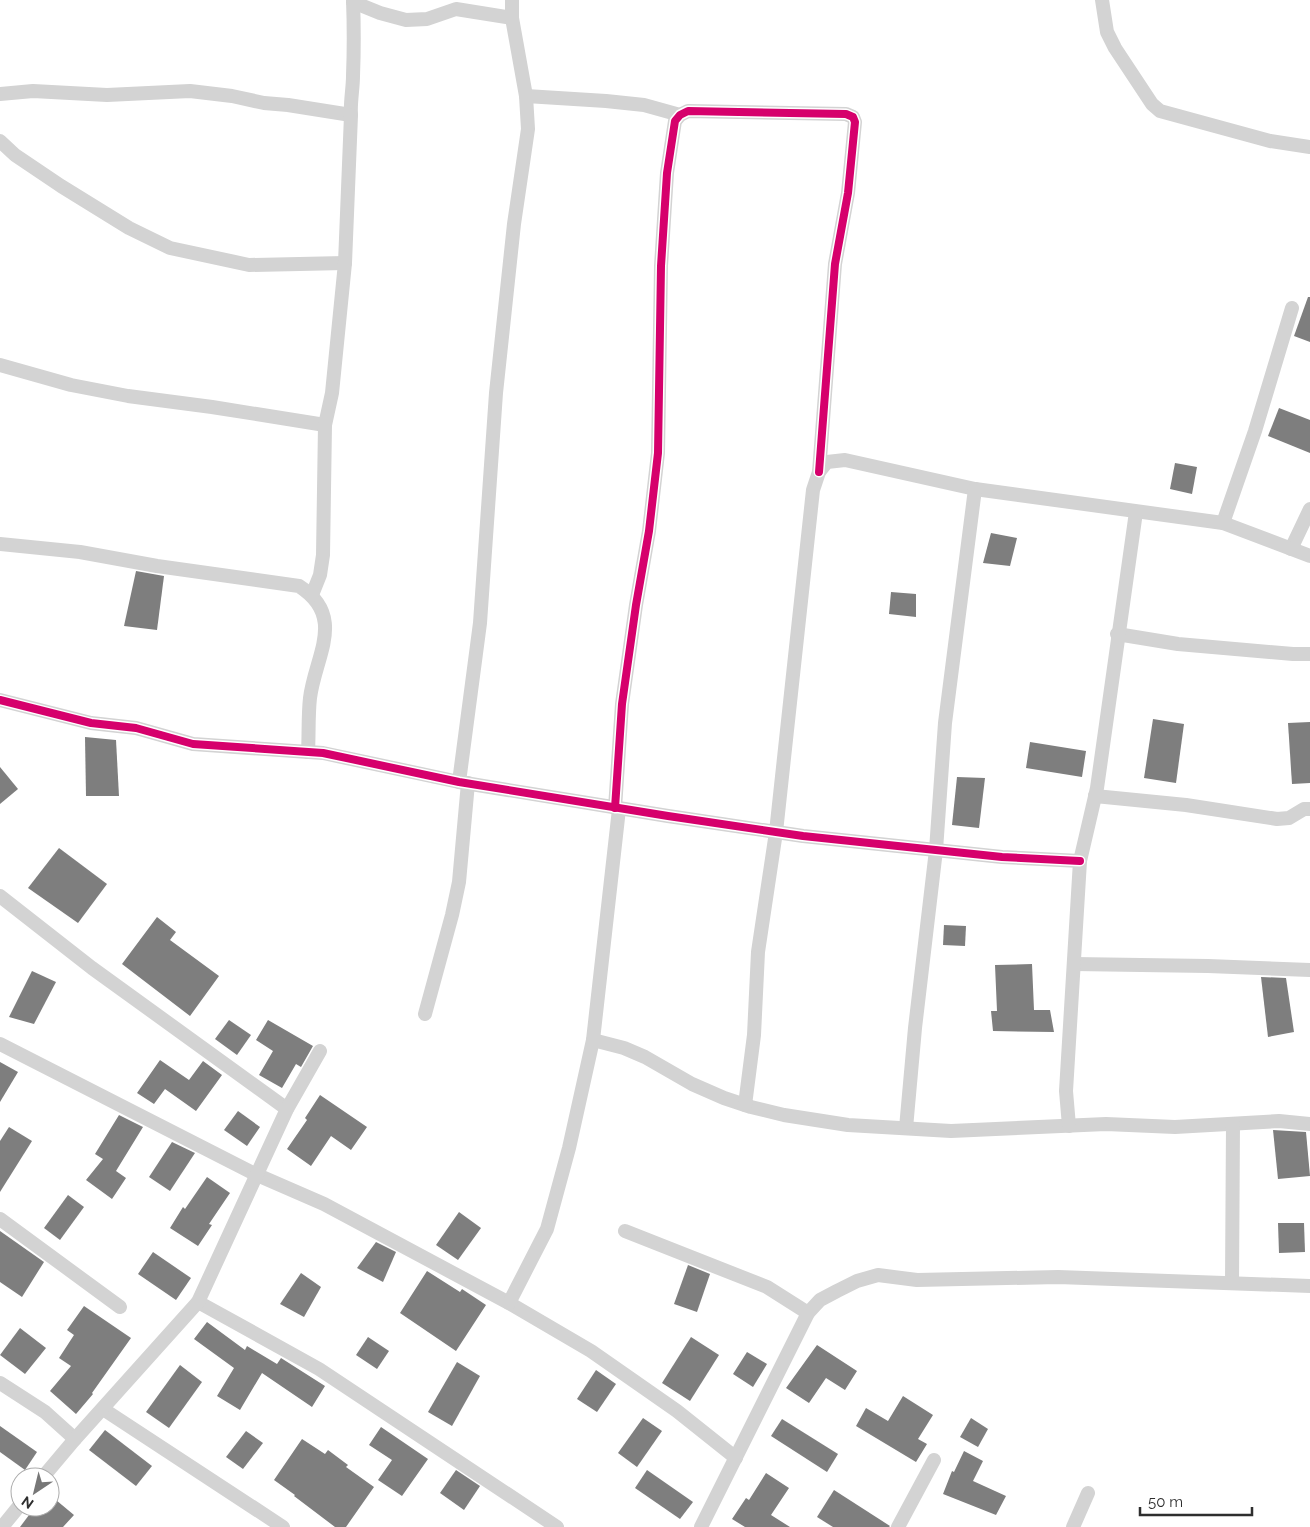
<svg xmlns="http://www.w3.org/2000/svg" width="1310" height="1527" viewBox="0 0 1310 1527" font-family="Raleway,sans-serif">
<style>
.building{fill:#7e7e7e}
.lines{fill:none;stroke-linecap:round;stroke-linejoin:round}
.minor{stroke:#d3d3d3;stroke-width:14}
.cycleway-casing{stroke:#fff;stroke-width:11}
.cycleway{stroke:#d6006c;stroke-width:8}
</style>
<rect width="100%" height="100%" fill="#fff"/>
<g class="building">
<path d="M1308,297H1310V342L1294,336Z"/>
<path d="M1279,408L1310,420V453L1268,436Z"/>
<path d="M1175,463L1197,467L1192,494L1170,489Z"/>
<path d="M991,533L1017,538L1010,566L983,563Z"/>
<path d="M136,571L164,576L157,630L124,626Z"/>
<path d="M891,592L916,594V617L889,614Z"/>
<path d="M1153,719L1184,724L1176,783L1144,778Z"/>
<path d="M1310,722V783L1292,784L1288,723Z"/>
<path d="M85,737L116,740L119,796H86Z"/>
<path d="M1030,742L1086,751L1082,777L1026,768Z"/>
<path d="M0,767L18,789L0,804Z"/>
<path d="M957,777L985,778L979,828L952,825Z"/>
<path d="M59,848L107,884L78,923L28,888Z"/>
<path d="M157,917L176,932L170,940L219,976L190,1016L122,964Z"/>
<path d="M944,925L966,926L965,946L943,945Z"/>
<path d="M1032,964L1034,1010H1050L1054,1032L993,1031L991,1011H997L995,965Z"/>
<path d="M32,971L56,982L34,1024L9,1017Z"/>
<path d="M1261,977L1286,978L1294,1032L1268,1037Z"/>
<path d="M229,1020L251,1035L237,1055L215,1039Z"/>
<path d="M268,1020L313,1046L301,1067L296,1064L282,1088L259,1075L273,1051L256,1040Z"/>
<path d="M160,1060L189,1080L203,1061L222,1075L196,1111L165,1089L154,1104L137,1093Z"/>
<path d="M0,1062L18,1072L0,1102Z"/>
<path d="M320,1095L367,1127L351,1150L331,1136L311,1166L287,1149L307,1120L305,1118Z"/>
<path d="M238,1111L260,1127L247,1146L224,1130Z"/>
<path d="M119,1115L143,1127L116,1171L126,1178L112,1199L86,1180L103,1159L95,1154Z"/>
<path d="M9,1127L32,1141L0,1192V1141Z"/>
<path d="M1273,1130L1306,1132L1310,1176L1278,1179Z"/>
<path d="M172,1142L195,1153L170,1191L149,1177Z"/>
<path d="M207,1177L230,1193L209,1224L212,1225L198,1246L170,1228L183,1207L185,1209Z"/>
<path d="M68,1195L84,1207L60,1240L44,1228Z"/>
<path d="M459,1212L481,1228L458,1260L436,1245Z"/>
<path d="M1278,1223H1304L1305,1252L1279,1253Z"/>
<path d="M0,1231L44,1262L22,1297L0,1282Z"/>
<path d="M376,1242L396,1252L383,1282L357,1268Z"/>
<path d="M153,1252L191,1278L176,1300L138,1274Z"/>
<path d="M688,1265L710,1274L697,1312L674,1304Z"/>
<path d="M427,1271L460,1292L462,1289L486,1305L456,1351L400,1313Z"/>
<path d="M301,1273L321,1287L304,1317L280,1304Z"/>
<path d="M84,1306L131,1338L92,1393L93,1394L76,1414L50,1391L71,1366L59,1358L74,1335L67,1330Z"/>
<path d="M207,1322L245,1350L247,1346L277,1364L281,1358L325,1386L312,1407L262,1373L240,1410L217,1396L234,1368L194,1339Z"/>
<path d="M20,1328L46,1348L25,1374L0,1355Z"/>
<path d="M368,1337L389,1351L377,1369L356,1355Z"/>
<path d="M691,1337L719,1355L690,1401L662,1383Z"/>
<path d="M817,1345L857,1371L845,1390L826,1378L809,1403L786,1388Z"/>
<path d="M747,1352L767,1364L753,1387L733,1374Z"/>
<path d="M457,1362L480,1376L452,1426L428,1412Z"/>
<path d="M180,1365L202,1382L169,1428L146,1412Z"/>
<path d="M596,1370L616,1384L597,1412L577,1399Z"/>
<path d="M903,1396L933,1415L918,1439L927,1444L916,1462L856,1426L866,1408L888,1421Z"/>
<path d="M643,1418L662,1431L637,1467L618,1453Z"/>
<path d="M971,1418L988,1429L978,1447L960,1437Z"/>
<path d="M782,1419L838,1454L827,1472L771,1436Z"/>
<path d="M0,1426L37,1452L25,1470L0,1452Z"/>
<path d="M381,1427L428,1459L402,1496L378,1480L392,1460L369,1445Z"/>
<path d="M105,1430L152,1466L136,1486L89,1450Z"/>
<path d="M246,1431L263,1443L243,1469L226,1457Z"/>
<path d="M302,1439L325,1454L328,1450L348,1465L346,1467L374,1487L346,1527H335L294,1496L295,1495L274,1480Z"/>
<path d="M964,1451L983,1461L973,1481L1006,1496L996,1515L943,1494L952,1471L954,1472Z"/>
<path d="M456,1470L480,1486L464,1510L440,1493Z"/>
<path d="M647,1470L693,1502L680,1519L635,1488Z"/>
<path d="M766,1473L789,1488L771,1515L790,1527H745L732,1519L746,1498L749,1500Z"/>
<path d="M834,1490L890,1526L889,1527H833L817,1517Z"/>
<path d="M50,1495L74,1515L63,1527H20L35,1507H50Z"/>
</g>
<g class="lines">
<g class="minor">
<path d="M1102,0L1107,32L1115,48L1152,104L1160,111L1270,141L1310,147"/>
<path d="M353,2L380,13L406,20L427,19L456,9L512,18"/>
<path d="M0,94L33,91L107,95L190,91L232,96L264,103L288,105L351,115C350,102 353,89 353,76C354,50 354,25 353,0"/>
<path d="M526,96L606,101L644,105L680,115"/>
<path d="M0,141L15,155L61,186L129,228L170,248L249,265L345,263"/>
<path d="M0,365L71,385L128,396L212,407L325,425"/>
<path d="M1223,523L1255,431L1292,308"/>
<path d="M0,544L80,552L157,566L299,586C347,617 315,656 310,698C308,716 309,735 308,752"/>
<path d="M1291,549L1310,509"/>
<path d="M312,595L320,575L323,555L325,425L332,393L345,263L351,115"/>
<path d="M1117,634L1178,644L1293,654H1310"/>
<path d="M0,700L91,723L136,728L193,744L323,753L459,782L668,816L803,836L1002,857L1080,861"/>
<path d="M459,782L480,623L496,393L514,224L528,129L526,96L512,18V0"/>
<path d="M1095,796L1186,805L1277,819L1289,818L1304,809H1310"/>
<path d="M615,808L622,704L636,605L649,531L658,453L661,266L667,173L675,121L680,115L688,111L846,114L853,117L855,122L848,193L835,264L819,472"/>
<path d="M0,896L92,968L287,1109"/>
<path d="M1074,964L1208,966L1310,970"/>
<path d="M425,1014L452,915L459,882L468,783"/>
<path d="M593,1040L624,1048L645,1057L692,1084L724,1098L751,1107L784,1115L848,1125L951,1131L1106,1124L1175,1127L1279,1121L1310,1124"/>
<path d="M0,1044L255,1174L324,1204L509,1303L591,1351L677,1411L736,1458"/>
<path d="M745,1105L754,1035L758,952L776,832L813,490L819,472L827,462L845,460L975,489L1223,523L1310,556"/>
<path d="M1069,1126L1066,1091L1080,861L1097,788L1136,512"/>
<path d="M906,1128L915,1028L936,850L945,723L975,489"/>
<path d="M0,1219L120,1307"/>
<path d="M625,1231L767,1287L808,1313"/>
<path d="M1232,1283L1233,1124"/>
<path d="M198,1302L319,1369L557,1527"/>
<path d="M509,1303L547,1229L569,1148L593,1040L619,809"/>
<path d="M0,1383L45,1412L75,1439"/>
<path d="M103,1409L283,1527"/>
<path d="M43,1477L75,1439L198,1302L287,1109L320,1051"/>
<path d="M2,1527L20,1505"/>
<path d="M701,1527L808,1313L820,1300L837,1291L857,1281L878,1275L917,1280L1058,1277L1310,1286"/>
<path d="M898,1527L934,1460"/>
<path d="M1073,1527L1088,1493"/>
</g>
<defs>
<g id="cycleway">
<path d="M0,700L91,723L136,728L193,744L323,753L459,782L668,816L803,836L1002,857L1080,861"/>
<path d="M615,808L622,704L636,605L649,531L658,453L661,266L667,173L675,121L680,115L688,111L846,114L853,117L855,122L848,193L835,264L819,472"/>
</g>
</defs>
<use href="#cycleway" class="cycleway-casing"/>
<use href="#cycleway" class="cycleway"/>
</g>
<g transform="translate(35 1492) rotate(215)"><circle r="24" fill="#ffffff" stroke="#ababab"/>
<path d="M0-4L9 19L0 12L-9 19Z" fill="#777777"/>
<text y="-8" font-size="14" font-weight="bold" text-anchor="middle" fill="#2e2e2e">N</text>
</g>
<path d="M1140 1507v8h112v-8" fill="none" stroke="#2e2e2e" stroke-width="2.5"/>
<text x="1148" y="1507" font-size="15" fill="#2e2e2e" stroke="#ffffff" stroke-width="4" paint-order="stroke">50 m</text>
</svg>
